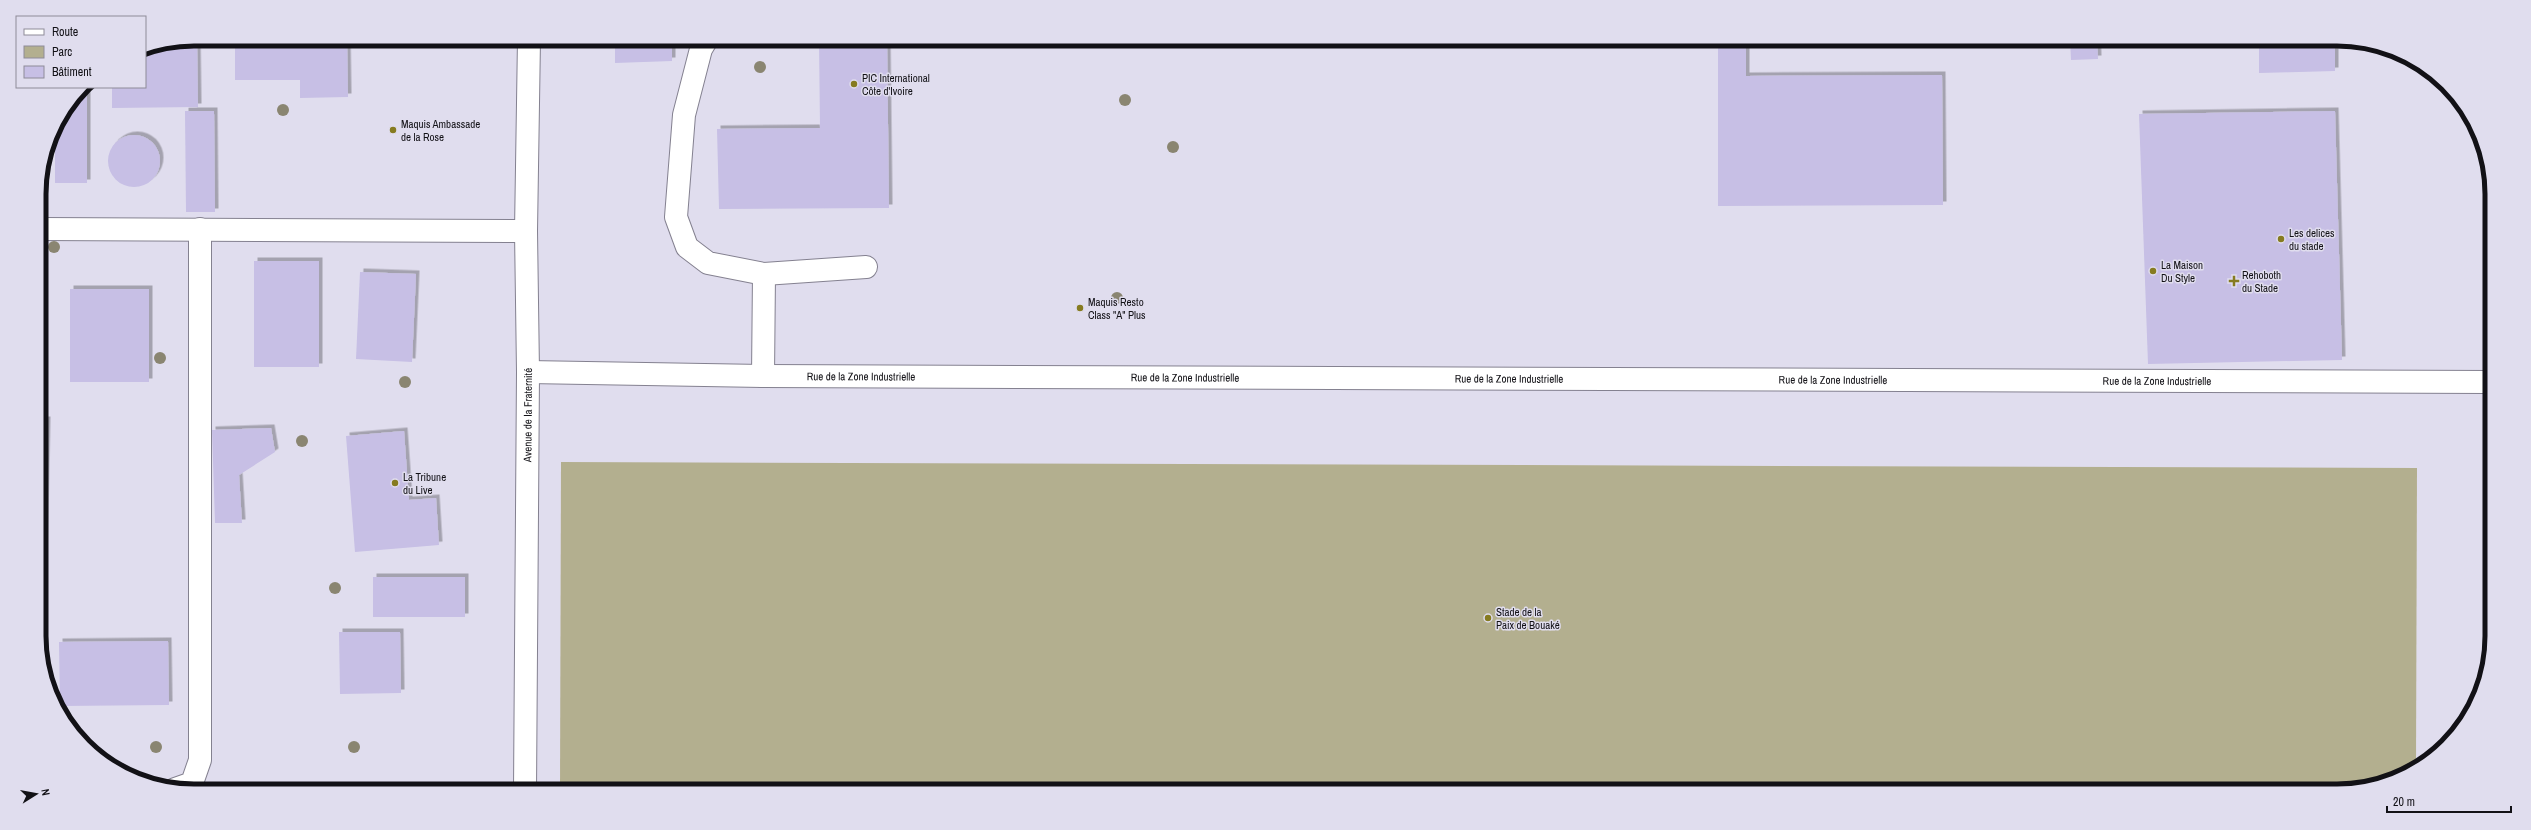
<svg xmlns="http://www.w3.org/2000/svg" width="2531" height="830" viewBox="0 0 2531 830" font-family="'Archivo Narrow',sans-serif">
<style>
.green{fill:#b3af8f}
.building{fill:#c7bfe5;filter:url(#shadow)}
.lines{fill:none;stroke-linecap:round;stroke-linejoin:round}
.minor-casing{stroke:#848190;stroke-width:24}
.minor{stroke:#fff;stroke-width:22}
.tree{fill:#8a8571}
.poi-dot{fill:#867b20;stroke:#e0ddee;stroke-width:1.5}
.labels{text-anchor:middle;stroke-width:3;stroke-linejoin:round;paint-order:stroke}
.poi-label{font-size:11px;fill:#121116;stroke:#e0ddee;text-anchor:start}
.street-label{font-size:11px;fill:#121116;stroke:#e0ddee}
.rim{fill:none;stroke:#121116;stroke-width:5}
</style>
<defs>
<filter id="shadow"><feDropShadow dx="3.5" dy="-3.5" stdDeviation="0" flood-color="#0004"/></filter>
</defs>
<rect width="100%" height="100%" fill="#e0ddee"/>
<path class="green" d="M561,462L2417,468L2416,768L2396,779L2347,791H560Z"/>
<g class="building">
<path d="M197,39L198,107L112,108V87H145V49Z"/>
<path d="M235,39H347L348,97L300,98V80H235Z"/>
<path d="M615,39H672V61L615,63Z"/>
<path d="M819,39H887L889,208L719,209L717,129L820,128Z"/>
<path d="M1718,39H1746V76L1942,75L1943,205L1718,206Z"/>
<path d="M2070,39H2097L2098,59L2071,60Z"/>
<path d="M2259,39H2335V71L2259,73Z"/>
<path d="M83,87H87V183H55V128Z"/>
<path d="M185,111H214L215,212H186Z"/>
<path d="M2335,111L2342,360L2148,364L2139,114Z"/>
<circle cx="134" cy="161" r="26"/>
<rect x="254" y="261" width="65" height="106"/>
<path d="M360,272L416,274L412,362L356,359Z"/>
<rect x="70" y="289" width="79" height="93"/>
<path d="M41,420H47L44,542H41Z"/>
<path d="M271,428L275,452L239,475L242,523H215L212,430Z"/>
<path d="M404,431L409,500L436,498L439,545L355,552L346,436Z"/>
<rect x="373" y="577" width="92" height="40"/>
<path d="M339,632H400L401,693L340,694Z"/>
<path d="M168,641L169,705L60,706L59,642Z"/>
</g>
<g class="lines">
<defs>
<g id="minor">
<path d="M707,39L701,49L684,115L676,217L687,247L708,263L764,274L866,267"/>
<path d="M40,229L526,231"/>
<path id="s1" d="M528,372L763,376L2490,382"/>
<path d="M763,376L764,274"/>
<path d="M175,789L192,783L200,760V229"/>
<path id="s2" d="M525,791L528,372L526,231L529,39"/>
</g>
</defs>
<use href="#minor" class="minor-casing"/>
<use href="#minor" class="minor"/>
</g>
<g class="tree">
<circle cx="760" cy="67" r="6"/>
<circle cx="1125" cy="100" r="6"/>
<circle cx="283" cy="110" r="6"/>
<circle cx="1173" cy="147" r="6"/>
<circle cx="54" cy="247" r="6"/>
<circle cx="1117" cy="298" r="6"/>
<circle cx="160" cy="358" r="6"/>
<circle cx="405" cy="382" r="6"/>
<circle cx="302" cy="441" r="6"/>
<circle cx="335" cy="588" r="6"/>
<circle cx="156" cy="747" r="6"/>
<circle cx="354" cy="747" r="6"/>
</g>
<g class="poi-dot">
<circle cx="854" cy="84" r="4"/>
<circle cx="393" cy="130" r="4"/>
<circle cx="2281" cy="239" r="4"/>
<circle cx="2153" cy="271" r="4"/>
<path d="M2232 275h4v4h4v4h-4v4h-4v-4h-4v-4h4z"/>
<circle cx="1080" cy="308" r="4"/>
<circle cx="395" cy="483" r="4"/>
<circle cx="1488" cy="618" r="4"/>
</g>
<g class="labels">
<g class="poi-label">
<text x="862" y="82">PIC International<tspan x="862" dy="13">Côte d'Ivoire</tspan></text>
<text x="401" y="128">Maquis Ambassade<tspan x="401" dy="13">de la Rose</tspan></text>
<text x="2289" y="237">Les delices<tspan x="2289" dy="13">du stade</tspan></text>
<text x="2161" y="269">La Maison<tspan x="2161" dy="13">Du Style</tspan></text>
<text x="2242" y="279">Rehoboth<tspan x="2242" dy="13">du Stade</tspan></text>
<text x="1088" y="306">Maquis Resto<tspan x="1088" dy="13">Class "A" Plus</tspan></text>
<text x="403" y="481">La Tribune<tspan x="403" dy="13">du Live</tspan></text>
<text x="1496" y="616">Stade de la<tspan x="1496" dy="13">Paix de Bouaké</tspan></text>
</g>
<g class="street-label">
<text dy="4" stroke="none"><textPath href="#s1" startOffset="333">Rue de la Zone Industrielle</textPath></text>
<text dy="4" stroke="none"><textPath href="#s1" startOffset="657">Rue de la Zone Industrielle</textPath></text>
<text dy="4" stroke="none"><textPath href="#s1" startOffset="981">Rue de la Zone Industrielle</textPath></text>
<text dy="4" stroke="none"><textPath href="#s1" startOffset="1305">Rue de la Zone Industrielle</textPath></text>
<text dy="4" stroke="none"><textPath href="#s1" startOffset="1629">Rue de la Zone Industrielle</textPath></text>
<text dy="4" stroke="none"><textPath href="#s2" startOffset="376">Avenue de la Fraternité</textPath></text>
</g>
</g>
<path d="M0 0H2531V830H0ZM194 46H2337A148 148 0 0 1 2485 194V636A148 148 0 0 1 2337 784H194A148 148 0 0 1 46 636V194A148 148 0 0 1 194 46Z" fill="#e0ddee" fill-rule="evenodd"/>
<path class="rim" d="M194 46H2337A148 148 0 0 1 2485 194V636A148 148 0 0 1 2337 784H194A148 148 0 0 1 46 636V194A148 148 0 0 1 194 46Z"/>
<rect x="16" y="16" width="130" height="72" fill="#e0ddee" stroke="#8e8b98"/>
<rect x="24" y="29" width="20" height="6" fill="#ffffff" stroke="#8e8b98"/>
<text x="52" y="36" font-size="12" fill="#121116">Route</text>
<rect x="24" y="46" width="20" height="12" fill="#b3af8f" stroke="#8e8b98"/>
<text x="52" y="56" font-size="12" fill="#121116">Parc</text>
<rect x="24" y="66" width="20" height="12" fill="#c7bfe5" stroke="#8e8b98"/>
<text x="52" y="76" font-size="12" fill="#121116">Bâtiment</text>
<g transform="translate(36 794) rotate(79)" stroke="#e0ddee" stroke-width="3" paint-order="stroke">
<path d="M0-3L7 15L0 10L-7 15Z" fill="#121116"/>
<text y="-6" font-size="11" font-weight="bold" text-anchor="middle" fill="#121116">N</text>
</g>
<path d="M2387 806v6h124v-6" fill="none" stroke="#121116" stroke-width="2"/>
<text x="2393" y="806" font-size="12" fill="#121116" stroke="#e0ddee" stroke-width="3" paint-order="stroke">20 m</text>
</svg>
